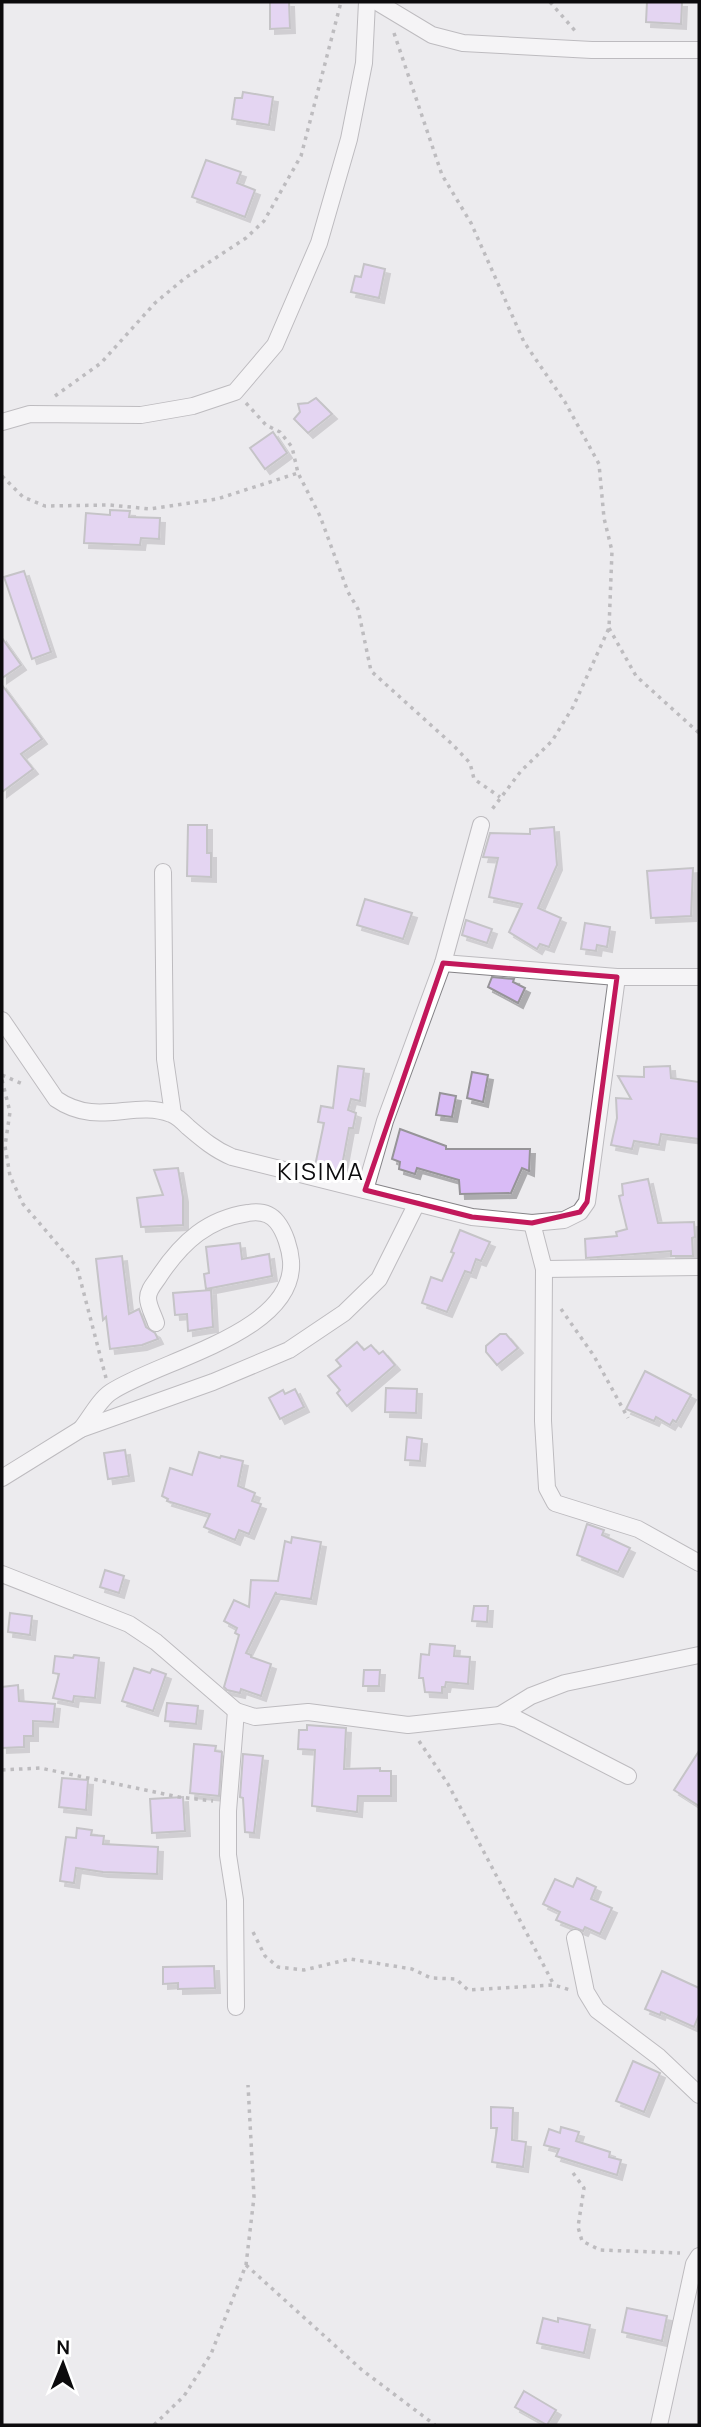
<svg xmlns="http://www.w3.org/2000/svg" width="701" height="2427" viewBox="0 0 701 2427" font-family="Manrope,sans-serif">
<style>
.building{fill:#d9bbf6;stroke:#969498;stroke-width:2;filter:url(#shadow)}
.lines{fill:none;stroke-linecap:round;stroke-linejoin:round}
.minor-casing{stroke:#848286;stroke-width:18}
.path{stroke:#848385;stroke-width:3.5;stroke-dasharray:3.5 5;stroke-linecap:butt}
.minor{stroke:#fff;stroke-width:16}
.marked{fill:none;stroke:#c2185b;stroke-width:5;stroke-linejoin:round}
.labels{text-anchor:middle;stroke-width:6;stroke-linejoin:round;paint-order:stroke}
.quarter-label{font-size:24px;letter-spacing:2px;fill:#0c0b0d;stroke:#fff}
</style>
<defs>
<filter id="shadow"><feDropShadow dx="5" dy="5" stdDeviation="0" flood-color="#0004"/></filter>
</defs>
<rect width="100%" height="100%" fill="#ecebee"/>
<g class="building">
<path d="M270,2H289L290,28L270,29Z"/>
<path d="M647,2H682L681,24L646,22Z"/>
<path d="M243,92L273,97L269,125L232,119L235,98H242Z"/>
<path d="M206,160L241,172L237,183L255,190L245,217L192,197Z"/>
<path d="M364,264L385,269L379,298L351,292L355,276L361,277Z"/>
<path d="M316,398L332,414L308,433L294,419L300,412L298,404L308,403Z"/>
<path d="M273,432L287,453L265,469L250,448Z"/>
<path d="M110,510L130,511L129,517L160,518L159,539L141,538L140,545L84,543L86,513L110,515Z"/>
<path d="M24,571L51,652L32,659L4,577Z"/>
<path d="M2,638L21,665L2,678Z"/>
<path d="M2,685L42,739L21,754L33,769L2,792Z"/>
<path d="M188,825H207V853H211V877L187,876Z"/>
<path d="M554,827L557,865L538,908L561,918L549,947L540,944L537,949L509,932L522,904L489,897L498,858L483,857L490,833L530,834V829Z"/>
<path d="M693,868L691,916L651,918L647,871Z"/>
<path d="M365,899L412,913L403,939L357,925Z"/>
<path d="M466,920L492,929L487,943L462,935Z"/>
<path d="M585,923L610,927L607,947L597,945L596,951L581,949Z"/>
<path d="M492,977L514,979L513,982L525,988L518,1003L488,987Z"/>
<path d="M338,1066L364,1069L360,1101L351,1099L348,1110L356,1113L353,1128H349L341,1171L315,1166L324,1123L318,1122L321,1106L333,1108Z"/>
<path d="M670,1066L671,1078L699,1082V1139L661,1134L659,1145L634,1141L632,1149L611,1145L617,1118L616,1098L631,1099L618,1076L644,1077V1067Z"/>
<path d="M472,1072L488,1075L483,1102L467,1098Z"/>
<path d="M440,1093L456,1096L452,1117L436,1115Z"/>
<path d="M400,1129L446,1146V1149H530L529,1171L522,1168L511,1193L460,1194L459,1180L417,1168L415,1174L399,1169L400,1162L392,1159Z"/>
<path d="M178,1168L183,1197V1225L141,1227L137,1198L163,1195L154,1170Z"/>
<path d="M648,1179L658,1223L694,1222L695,1237L692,1238L693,1256H671V1251L586,1258L585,1239L617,1236L616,1232L627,1229L619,1196L623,1195L622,1184Z"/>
<path d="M460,1230L490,1242L481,1261L476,1259L471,1273L465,1271L447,1312L422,1303L431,1277L442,1281L454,1253L451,1252Z"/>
<path d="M240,1243L242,1259L269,1254L272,1276L206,1289L204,1274L209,1273L206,1247Z"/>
<path d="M122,1256L129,1314L139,1309L146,1327L155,1333L158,1339L142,1345L110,1349L106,1317L103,1320L96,1259Z"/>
<path d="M211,1290L213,1327L188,1331L187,1314L175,1315L173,1293Z"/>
<path d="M500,1334H506L518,1348L497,1365L486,1352V1346Z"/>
<path d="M357,1342L364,1350L371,1345L379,1354L383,1351L395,1365L347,1406L337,1393L340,1390L328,1376L341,1366L336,1360Z"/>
<path d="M645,1371L691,1395L676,1422L673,1420L670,1425L656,1417L654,1421L626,1409Z"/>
<path d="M386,1388L417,1389L416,1413L385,1412Z"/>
<path d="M295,1389L304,1407L280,1419L269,1398L283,1390L285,1394Z"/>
<path d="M407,1437L422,1439L420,1461L405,1460Z"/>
<path d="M125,1450L129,1476L108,1479L104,1453Z"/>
<path d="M199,1452L220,1458L221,1456L243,1461L238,1486L255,1493L252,1501L261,1504L249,1534L239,1530L235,1540L204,1527L210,1514L167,1501L168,1499L162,1496L170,1468L192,1475Z"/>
<path d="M587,1524L604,1530L602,1535L630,1548L618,1572L577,1555Z"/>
<path d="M292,1537L321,1542L311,1599L276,1594V1592L246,1653L251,1655V1657L271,1664L261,1696L241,1689L240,1693L227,1690L224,1687L239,1635L235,1633L237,1628L224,1621L234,1600L249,1607L251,1580L278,1581L285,1541L291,1543Z"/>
<path d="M105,1570L124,1576L119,1593L100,1587Z"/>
<path d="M474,1606H488L487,1622L472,1621Z"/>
<path d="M10,1613L32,1616L30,1635L8,1632Z"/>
<path d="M430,1644L455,1646L454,1656L470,1657L468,1684L446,1682L445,1687H442V1693L425,1692L423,1678H419L421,1654L429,1655Z"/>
<path d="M74,1655L99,1658L95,1698L74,1696L73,1702L53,1698L59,1674L53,1673L55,1656L73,1658Z"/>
<path d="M134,1668L150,1673L152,1669L166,1674L153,1711L122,1701Z"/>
<path d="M364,1670H380L379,1686H363Z"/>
<path d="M18,1685L19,1701L55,1704L53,1722L33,1721V1736H24V1747L2,1748V1687Z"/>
<path d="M167,1703L198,1706L196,1724L165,1721Z"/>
<path d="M307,1725L346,1728L344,1769L380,1768V1771H391V1796H358L357,1812L312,1806L315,1750L298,1749L299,1730H307Z"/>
<path d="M194,1744L216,1746L215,1751L222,1752L219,1796L190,1793Z"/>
<path d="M699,1751V1806L674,1790Z"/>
<path d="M243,1754L263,1756L254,1833L245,1832L243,1798L240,1797Z"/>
<path d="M62,1778L88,1780L86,1810L59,1807Z"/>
<path d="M183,1797L185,1831L152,1833L150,1799Z"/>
<path d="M77,1828L92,1830L91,1835L104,1836L103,1844L158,1847L157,1874L103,1872L76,1868L74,1883L60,1881L66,1837L76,1838Z"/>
<path d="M577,1878L596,1887L591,1899L612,1908L600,1934L585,1927L583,1931L556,1920L560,1912L543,1904L555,1879L573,1887Z"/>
<path d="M214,1966L215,1988L178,1989V1983L163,1984V1967Z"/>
<path d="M662,1971L699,1988V2015L694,2027L661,2012L660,2015L645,2009Z"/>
<path d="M633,2061L660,2073L644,2112L616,2101Z"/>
<path d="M491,2107L513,2108L512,2140L526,2142L523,2167L492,2162L497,2128H491Z"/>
<path d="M561,2127L579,2132L576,2141L610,2152L609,2157L621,2160L617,2175L556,2156L559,2149L544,2145L549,2129L560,2133Z"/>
<path d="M627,2308L667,2316L662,2341L622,2332Z"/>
<path d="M543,2318L558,2322V2318L590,2325L584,2353L537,2343Z"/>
<path d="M524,2391L556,2410L547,2425L515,2407Z"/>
</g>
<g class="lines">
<defs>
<g id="minor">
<path d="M377,2L432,35L463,43L592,50H699"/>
<path d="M2,422L30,414L141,415L193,406L235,392L275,345L319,243L349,139L364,63L367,2"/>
<path d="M163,872L165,1059L173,1114"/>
<path d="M443,963L617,977H699"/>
<path d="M2,1020L56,1099C98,1128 134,1099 171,1114C177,1116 183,1122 188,1127C202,1139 215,1150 232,1157L472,1217L532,1223L564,1220L580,1212L587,1202L617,977"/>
<path d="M365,1190L385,1121L443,963L481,825"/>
<path d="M532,1223L544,1269L543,1421L547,1488L555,1503L638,1529L699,1563"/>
<path d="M544,1269L699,1267"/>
<path d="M81,1429C90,1418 99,1400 111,1392C159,1360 296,1333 291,1261C290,1249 285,1232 277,1222C270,1213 259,1211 248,1213C208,1219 183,1241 160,1275C156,1282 148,1289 148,1298C148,1306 154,1316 156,1323"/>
<path d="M2,1478L81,1429L213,1382L289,1350L344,1313L379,1279L417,1203"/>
<path d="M2,1574L129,1624L156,1642L236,1711L255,1717L308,1712L408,1725L500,1715L517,1719L628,1776"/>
<path d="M236,1711L228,1811V1855L235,1900L236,2007"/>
<path d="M500,1715L531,1696L565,1683L699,1655"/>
<path d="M575,1938L586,1992L597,2010L659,2057L699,2095"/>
<path d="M659,2425L694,2264L699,2256"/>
</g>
</defs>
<use href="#minor" class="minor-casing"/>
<g class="path">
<path d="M550,2L577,33"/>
<path d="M394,33L442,175L471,223L524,342L565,402L599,464L604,518L612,551L609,628L573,707L552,741L521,771L490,812"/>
<path d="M55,396L101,363L155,303L185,278L246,238L264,221L301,156L341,2"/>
<path d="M246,403L266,425L280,432L292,447L298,473L320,516L348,592L358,609L371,671L453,745L470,763L474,779L500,797"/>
<path d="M2,476L23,497L45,506L110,505L150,509L217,499L298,473"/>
<path d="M609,628L636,676L699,733"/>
<path d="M2,1075L25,1085"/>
<path d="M2,1080L10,1112L5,1146L10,1176L23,1204L77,1267L106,1378"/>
<path d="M561,1309L594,1356L628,1418"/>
<path d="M419,1741L448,1784L554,1985"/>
<path d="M2,1770L40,1768L179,1797L213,1801"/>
<path d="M253,1932L265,1956L278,1967L304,1970L350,1959L412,1969L431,1978L456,1979L468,1990L554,1985L570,1990"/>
<path d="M573,2173L584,2188L578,2227L582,2241L600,2250L680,2253"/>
<path d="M246,2265L362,2370L435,2425"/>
<path d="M154,2425L184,2396L211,2354L246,2265L254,2197L248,2085"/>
</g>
<use href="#minor" class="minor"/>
</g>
<path d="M0 0H701V2427H0ZM443,963L617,977L587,1202L580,1212L532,1223L472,1217L365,1190Z" fill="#ecebee" fill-opacity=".55" fill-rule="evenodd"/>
<path class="marked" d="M443,963L617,977L587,1202L580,1212L532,1223L472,1217L365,1190Z"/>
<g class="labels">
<g class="quarter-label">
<text x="321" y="1180">KISIMA</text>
</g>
</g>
<rect width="701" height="2427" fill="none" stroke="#0c0b0d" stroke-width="7"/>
<g transform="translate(63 2364) rotate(1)" stroke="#ffffff" stroke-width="5" paint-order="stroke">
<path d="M0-5L12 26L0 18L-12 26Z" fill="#0c0b0d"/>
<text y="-10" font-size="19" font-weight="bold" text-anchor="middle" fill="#0c0b0d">N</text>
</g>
</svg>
